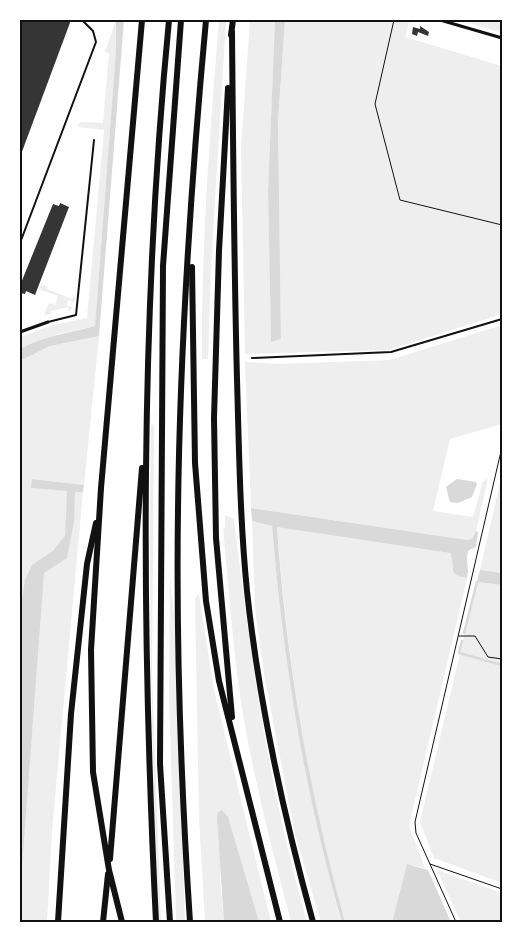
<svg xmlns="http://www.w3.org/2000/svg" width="522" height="942" viewBox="0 0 522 942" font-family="Roboto,sans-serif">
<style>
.green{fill:#eee}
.water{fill:#d9d9d9}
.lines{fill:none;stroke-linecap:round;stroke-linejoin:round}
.stream{stroke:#d9d9d9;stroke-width:2.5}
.building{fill:#353535}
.path{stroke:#111;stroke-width:1}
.service{stroke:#111;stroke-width:2}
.minor{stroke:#111;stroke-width:3}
.motorway{stroke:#111;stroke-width:6}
.neatline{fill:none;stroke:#111;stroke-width:2}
</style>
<rect width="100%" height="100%" fill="#fff"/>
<g class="green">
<path d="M116,20V50L95,326L58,334L20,349V337L53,325L87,318L104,130L78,127L80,122L103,123L109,53L105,52Z"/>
<path d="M219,20H226L211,267L208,359H202C201,246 210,133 219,20Z"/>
<path d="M250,20H275L268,191L271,342L281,339L278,122L285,20H410L405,37L502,66V314L388,350L245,354L241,147Z"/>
<path d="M459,20H502V33Z"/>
<path d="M41,284L48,287L47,289L72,299L76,294L74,302L68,300L66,305L72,307L69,313L68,307L51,311V314L44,315L49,303L55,305L58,296L39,289Z"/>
<path d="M502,325V424L450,439L433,511L473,517L483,481L488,479L476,531L472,539L469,540L251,508L245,362L279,364L390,360Z"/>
<path d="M99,336L84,485L32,479V488L83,492L52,831L47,922H20V361L50,346Z"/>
<path d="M151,424L154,425L152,673L161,922H158C152,756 148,591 151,424Z"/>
<path d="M502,474V573L480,570Z"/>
<path d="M225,515L234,519C250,655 269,790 307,922H291C271,845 250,766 239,688C232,635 228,582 223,528H225Z"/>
<path d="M252,521L272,526C283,660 304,792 342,922H321L295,834L265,680L255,609Z"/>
<path d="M277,526L450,553C455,569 447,575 467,578L409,826L425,868L407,864L392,922H345C308,793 287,660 277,526Z"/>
<path d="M170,578L175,625L185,922H176V917L169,697Z"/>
<path d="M477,582L502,585V883L434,858L420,822Z"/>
<path d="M199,594L214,690L271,922H259L226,813L220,878L224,922H205L199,819L195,598Z"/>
<path d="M437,870L502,893V922H461Z"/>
</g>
<g class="water">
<path d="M116,20H124L99,336L50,346L20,361V349C44,336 69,333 95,326L116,50Z"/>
<path d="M275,20H285L278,122L281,339L271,342L268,191Z"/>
<path d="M32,479L84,485L83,492H75L74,522L67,558L44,573L20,894V613L25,580L32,565L53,551L65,536L67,491L31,488Z"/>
<path d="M457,479L476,482L477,484L472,497L458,503L450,502L446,487Z"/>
<path d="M251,508L468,540L472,539L476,531L478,532L476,547L469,550C464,559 470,568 467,578C446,575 456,568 450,553L277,527C286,660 309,793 345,922H342C304,792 283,660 272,526L252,521Z"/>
<path d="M480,570L502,573V585L477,582Z"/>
<path d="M222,810L228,817L259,922H224L217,817L218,812Z"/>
<path d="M407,864L428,870L451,922H392Z"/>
</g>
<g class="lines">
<g class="stream">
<path d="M464,633L477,582"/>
<path d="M462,641L459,653L502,665"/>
</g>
</g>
<g class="building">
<path d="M20,20H71L20,157Z"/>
<path d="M420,26L429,32L428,36L418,32L417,36L412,34L413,27L420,29Z"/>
<path d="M60,203L69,207L35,295L26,291L25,294L20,293L21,283L53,204L59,206Z"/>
</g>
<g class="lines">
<g class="path">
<path d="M394,20L375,104L400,200L502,225"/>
<path d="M459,636H475L488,657L502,659"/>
<path d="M430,864L502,889"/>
<path d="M456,922L416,833L415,822L502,447"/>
</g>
<g class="service">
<path d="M20,243L96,42L93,31L82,20"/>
<path d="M48,322L76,315L94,140"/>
<path d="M252,358L391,352L502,319"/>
</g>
<g class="minor">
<path d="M440,20L502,38"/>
<path d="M20,332L48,322"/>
</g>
<g class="motorway">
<path d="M232,32C233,148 234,263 237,379C239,449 240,521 247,591C259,704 283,813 313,922"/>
<path d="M231,35L233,20"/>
<path d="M228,88L219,251L214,418L216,538L232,717"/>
<path d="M192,267L195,463L206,601L219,681L280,922"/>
<path d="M110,859L142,468"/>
<path d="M58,922L71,714L87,564L96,523"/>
<path d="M103,922L108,874"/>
<path d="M122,922L109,870L93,772L91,650L101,488L142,20"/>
<path d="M156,922C141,622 140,319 169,20"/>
<path d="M170,922L160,764L163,266L181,20"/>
<path d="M190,922C181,785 176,646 178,509C180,346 191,182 206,20"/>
</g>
</g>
<rect width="522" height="942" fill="none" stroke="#ffffff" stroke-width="42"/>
<rect x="21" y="21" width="480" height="900" class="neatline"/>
</svg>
